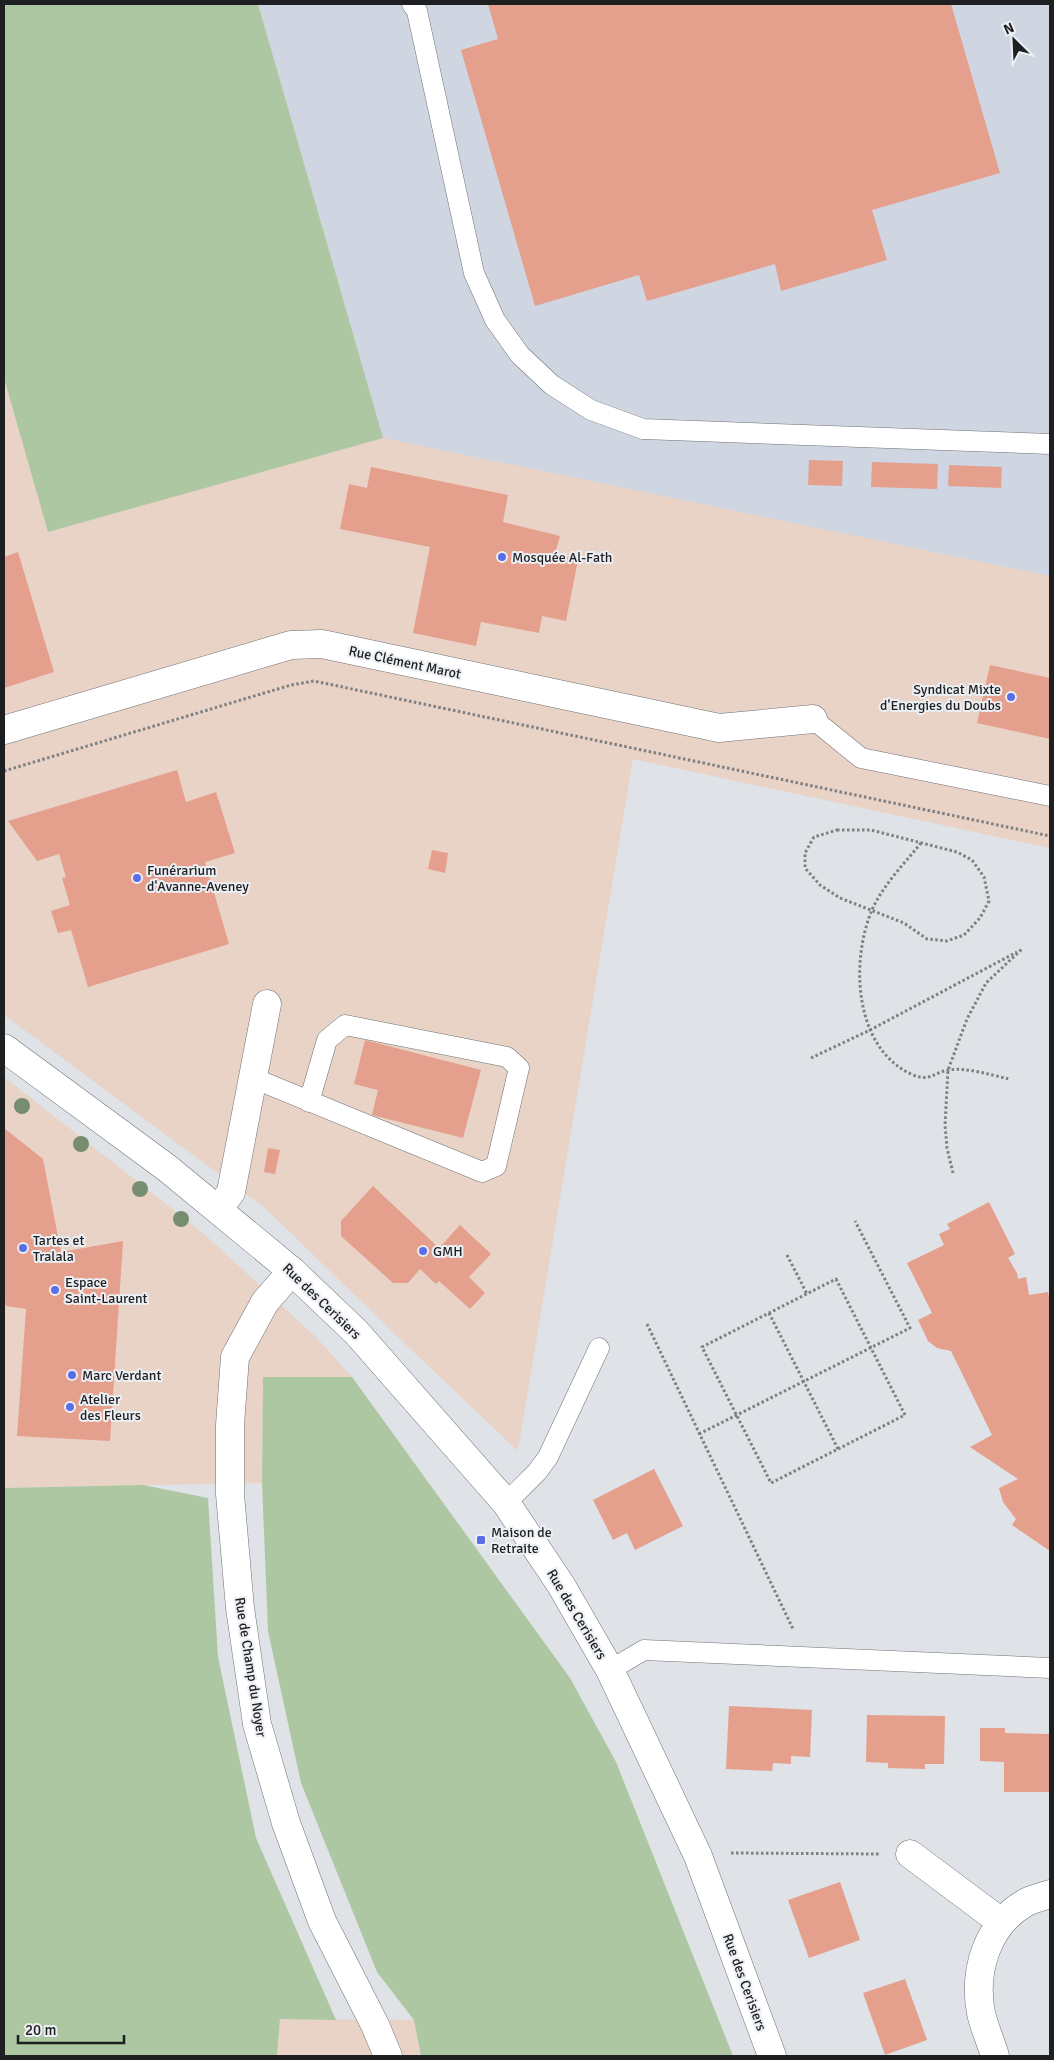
<svg xmlns="http://www.w3.org/2000/svg" width="1054" height="2060" viewBox="0 0 1054 2060" font-family="Signika,sans-serif">
<style>
.commercial{fill:#e9d3c6}
.built{fill:#cfd6e1}
.green{fill:#acc7a2}
.building{fill:#e59f8d}
.lines{fill:none;stroke-linecap:round;stroke-linejoin:round}
.service-casing{stroke:#6f7174;stroke-width:21}
.minor-casing{stroke:#6f7174;stroke-width:29}
.tertiary-casing{stroke:#6f7174;stroke-width:29}
.path{stroke:#7d7f82;stroke-width:3;stroke-dasharray:2.5 2.5;stroke-linecap:butt}
.service{stroke:#fff;stroke-width:20}
.minor{stroke:#fff;stroke-width:28}
.tertiary{stroke:#fff;stroke-width:28}
.tree{fill:#778d70}
.poi-dot{fill:#5c6ee5;stroke:#eceff3;stroke-width:2}
.labels{text-anchor:middle;stroke-width:4;stroke-linejoin:round;paint-order:stroke}
.poi-label{font-size:14px;fill:#1e1f21;stroke:#eceff3;text-anchor:start}
.street-label{font-size:14px;fill:#1e1f21;stroke:#eceff3}
</style>
<rect width="100%" height="100%" fill="#dfe2e6"/>
<g class="commercial">
<path d="M4,4H1050V848L633,759L518,1451L402,1341L266,1209L4,1015Z"/>
<path d="M4,1077L203,1233L316,1337L352,1377H263L262,1483L4,1488Z"/>
<path d="M280,2019L414,2020L421,2056H277Z"/>
</g>
<path class="built" d="M258,4H1050V576L383,438Z"/>
<g class="green">
<path d="M4,4H258L383,438L48,532L4,378Z"/>
<path d="M263,1377H352L570,1678L616,1762L733,2056H421L414,2020L377,1972L301,1783L268,1631L262,1483Z"/>
<path d="M143,1485L208,1498L218,1657L256,1838L336,2020L280,2019L277,2056H4V1488Z"/>
</g>
<g class="building">
<path d="M488,4H951L1000,173L872,210L887,260L781,291L775,264L647,301L639,275L535,306L461,50L498,39Z"/>
<path d="M809,460L843,461L842,486L808,485Z"/>
<path d="M872,462L938,464L937,489L871,487Z"/>
<path d="M949,465L1002,467L1001,488L948,486Z"/>
<path d="M371,467L508,495L503,522L560,536L555,554L578,560L566,621L542,616L539,633L481,622L476,646L413,633L430,547L340,529L349,484L367,488Z"/>
<path d="M18,552L54,672L4,688V557Z"/>
<path d="M990,665L1050,678V739L977,723Z"/>
<path d="M177,770L186,802L216,792L235,853L205,862L229,944L88,987L71,930L58,933L51,911L70,905L62,878L66,877L59,854L37,861L8,821Z"/>
<path d="M432,850L448,853L445,873L428,869Z"/>
<path d="M365,1040L481,1070L463,1138L372,1115L378,1090L354,1084Z"/>
<path d="M4,1128L43,1159L61,1252L123,1241L110,1441L17,1436L26,1309L6,1306L4,1297Z"/>
<path d="M268,1148L280,1150L275,1174L264,1172Z"/>
<path d="M373,1186L439,1248L460,1225L491,1254L469,1277L485,1293L470,1309L439,1281L436,1284L420,1269L408,1283H393L341,1236V1221Z"/>
<path d="M989,1202L1015,1254L1008,1258L1017,1273L1018,1279L1026,1277L1029,1295L1048,1292L1050,1302V1551L1012,1525L1016,1519L1003,1502L999,1488L1018,1479L970,1447L992,1435L951,1351L937,1348L928,1341L918,1320L932,1313L907,1263L944,1245L939,1234L950,1229L947,1224Z"/>
<path d="M654,1469L683,1526L635,1550L627,1533L613,1540L593,1500Z"/>
<path d="M729,1706L812,1710L810,1757L791,1756V1764L773,1763L772,1771L726,1769Z"/>
<path d="M867,1715L945,1716L944,1764H925V1769L888,1768V1763L866,1762Z"/>
<path d="M980,1728H1005V1733L1050,1734V1792H1004V1762L980,1761Z"/>
<path d="M840,1882L860,1940L809,1958L788,1900Z"/>
<path d="M905,1979L927,2040L885,2055L863,1993Z"/>
</g>
<g class="lines">
<defs>
<g id="service">
<path d="M412,4L417,11L474,273L495,320L520,355L552,385L591,410L643,429L1050,444"/>
<path d="M813,719L861,758L1050,796"/>
<path d="M253,1078L482,1172L496,1166L519,1068L507,1057L345,1025L327,1040L309,1102"/>
<path d="M506,1503L537,1472L548,1457L599,1348"/>
<path d="M610,1670L644,1650L1050,1668"/>
</g>
<g id="minor">
<path d="M4,730L291,645L322,644L719,728L813,719"/>
<path d="M219,1209L231,1192L267,1004"/>
<path d="M292,1271L265,1302L235,1357L230,1425V1494L240,1608L257,1724L286,1823L322,1921L375,2025L388,2056"/>
<path d="M910,1854L1001,1922"/>
<path d="M995,2056C991,2042 984,2027 981,2013C973,1971 987,1925 1025,1903C1032,1899 1042,1897 1050,1894"/>
</g>
<path id="tertiary" d="M4,1048L167,1168L292,1271L356,1332L506,1503L561,1585L610,1670L698,1856L772,2056"/>
</defs>
<use href="#service" class="service-casing"/>
<use href="#minor" class="minor-casing"/>
<use href="#tertiary" class="tertiary-casing"/>
<g class="path">
<path d="M4,771L291,685L314,681L1050,836"/>
<path d="M837,830H871L957,852L972,860L984,877L989,901L980,918L964,935L947,941L927,939L904,923L840,898L820,885L805,868V853L814,837Z"/>
<path d="M921,843C904,864 883,885 872,910C850,962 854,1049 913,1075C931,1082 934,1072 949,1070C966,1067 991,1075 1009,1079"/>
<path d="M811,1058L870,1030L1017,952"/>
<path d="M953,1173L947,1148L945,1125L948,1070L967,1019L986,983L1022,949"/>
<path d="M787,1255L807,1294"/>
<path d="M836,1279L905,1415L771,1483L702,1347Z"/>
<path d="M769,1313L838,1449"/>
<path d="M647,1324L793,1629"/>
<path d="M699,1434L910,1328L855,1221"/>
<path d="M731,1853L880,1854"/>
</g>
<use href="#service" class="service"/>
<use href="#minor" class="minor"/>
<use href="#tertiary" class="tertiary"/>
</g>
<g class="tree">
<circle cx="22" cy="1106" r="8"/>
<circle cx="81" cy="1144" r="8"/>
<circle cx="140" cy="1189" r="8"/>
<circle cx="181" cy="1219" r="8"/>
</g>
<g class="poi-dot">
<circle cx="502" cy="557" r="5"/>
<circle cx="1011" cy="697" r="5"/>
<circle cx="137" cy="878" r="5"/>
<circle cx="23" cy="1248" r="5"/>
<circle cx="423" cy="1251" r="5"/>
<circle cx="55" cy="1290" r="5"/>
<circle cx="72" cy="1375" r="5"/>
<circle cx="70" cy="1407" r="5"/>
<rect x="476" y="1535" width="10" height="10" rx="2.5"/>
</g>
<g class="labels">
<g class="poi-label">
<text x="512" y="562">Mosquée Al-Fath</text>
<text x="1001" y="694" text-anchor="end">Syndicat Mixte<tspan x="1001" dy="16">d'Energies du Doubs</tspan></text>
<text x="147" y="875">Funérarium<tspan x="147" dy="16">d'Avanne-Aveney</tspan></text>
<text x="33" y="1245">Tartes et<tspan x="33" dy="16">Tralala</tspan></text>
<text x="433" y="1256">GMH</text>
<text x="65" y="1287">Espace<tspan x="65" dy="16">Saint-Laurent</tspan></text>
<text x="82" y="1380">Marc Verdant</text>
<text x="80" y="1404">Atelier<tspan x="80" dy="16">des Fleurs</tspan></text>
<text x="491" y="1537">Maison de<tspan x="491" dy="16">Retraite</tspan></text>
</g>
<g class="street-label">
<text transform="translate(405 662) rotate(12)" y="5">Rue Clément Marot</text>
<text transform="translate(322 1301) rotate(44)" y="5">Rue des Cerisiers</text>
<text transform="translate(577 1614) rotate(59)" y="5">Rue des Cerisiers</text>
<text transform="translate(251 1667) rotate(81)" y="5">Rue de Champ du Noyer</text>
<text transform="translate(745 1982) rotate(70)" y="5">Rue des Cerisiers</text>
</g>
</g>
<rect width="1054" height="2060" fill="none" stroke="#1e1f21" stroke-width="10"/>
<g transform="translate(1014 40) rotate(336)" stroke="#eceff3" stroke-width="4" paint-order="stroke">
<path d="M0-4L9 19L0 12L-9 19Z" fill="#1e1f21"/>
<text y="-8" font-size="14" font-weight="bold" text-anchor="middle" fill="#1e1f21">N</text>
</g>
<path d="M18 2035v8h106v-8" fill="none" stroke="#1e1f21" stroke-width="2.5"/>
<text x="25" y="2035" font-size="15" fill="#1e1f21" stroke="#eceff3" stroke-width="4" paint-order="stroke">20 m</text>
</svg>
